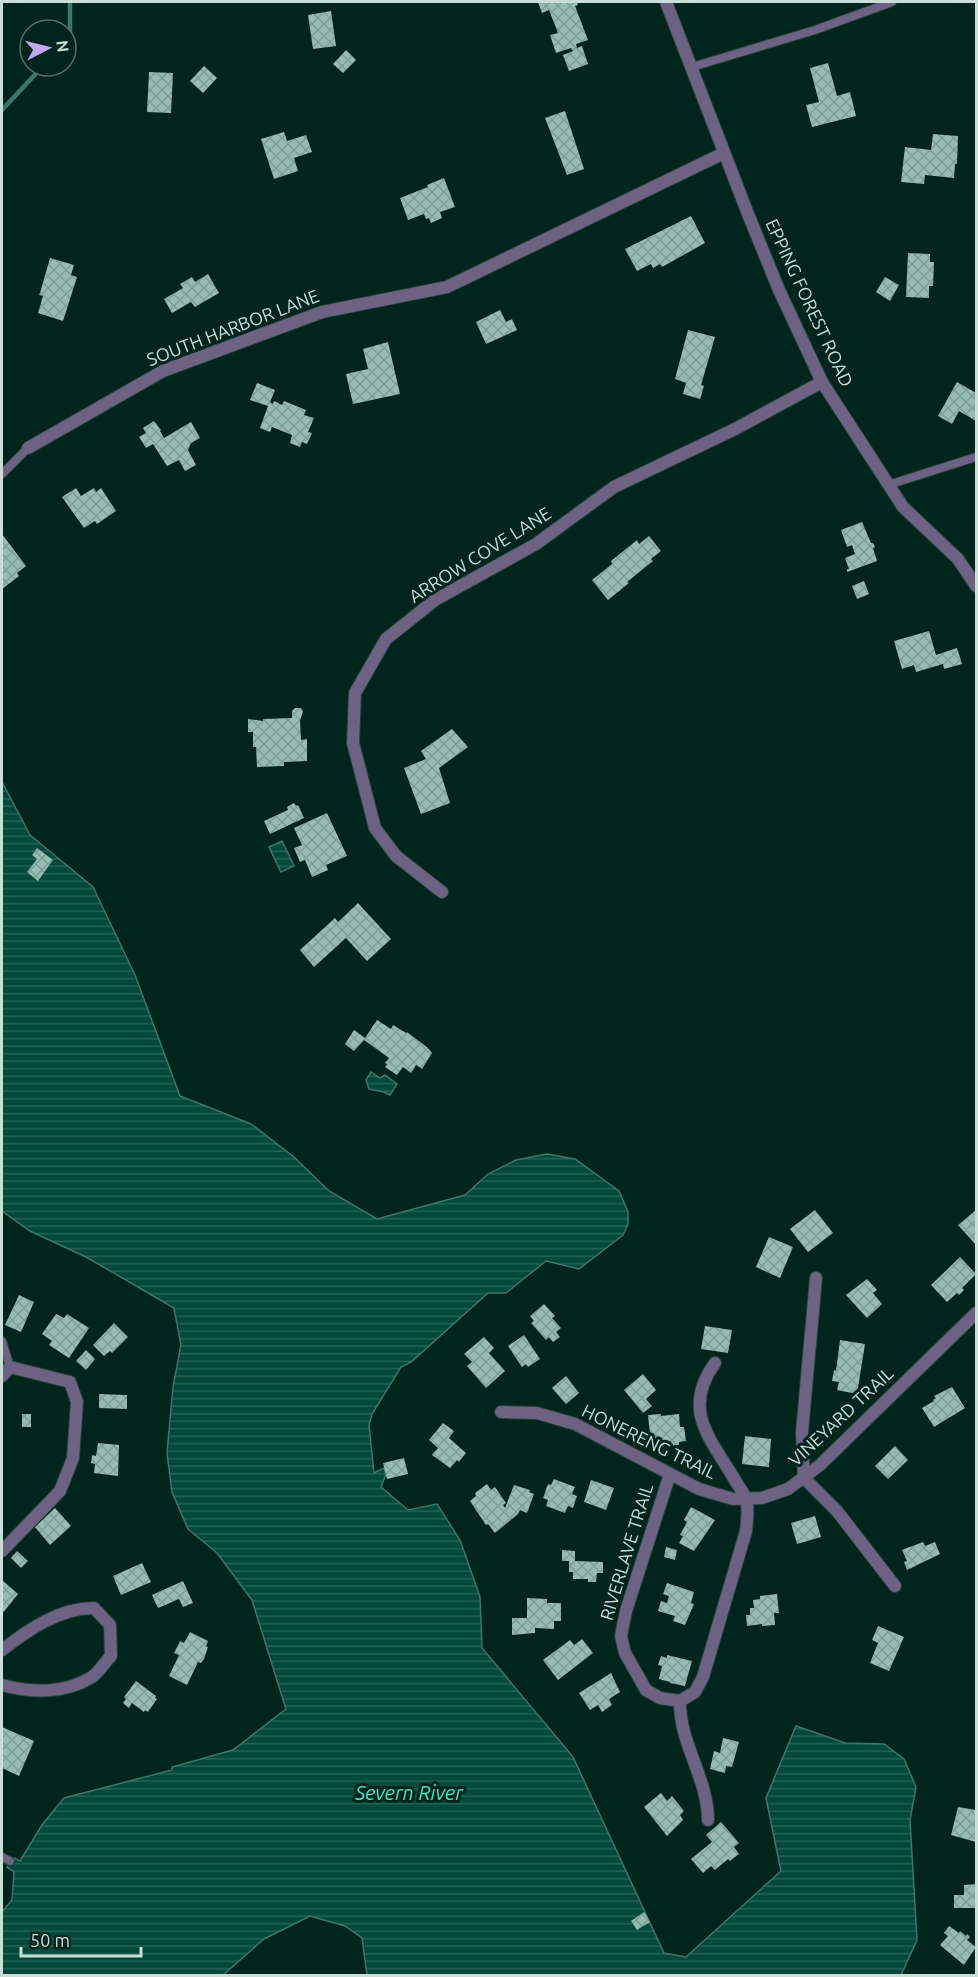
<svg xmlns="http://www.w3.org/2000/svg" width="978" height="1977" viewBox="0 0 978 1977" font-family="Ubuntu,sans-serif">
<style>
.water{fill:url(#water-rules);stroke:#3d766a;stroke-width:1.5}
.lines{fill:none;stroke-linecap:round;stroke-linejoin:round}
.stream{stroke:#3d766a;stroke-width:4.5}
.building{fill:url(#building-cross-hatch)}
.lane-casing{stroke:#20433b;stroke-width:10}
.street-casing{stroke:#20433b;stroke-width:14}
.lane{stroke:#6d6282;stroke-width:8}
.street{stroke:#6d6282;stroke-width:12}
.labels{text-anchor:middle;stroke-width:6;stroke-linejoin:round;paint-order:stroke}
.street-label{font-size:18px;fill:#caded8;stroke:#00251d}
.water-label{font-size:20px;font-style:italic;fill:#3de9c5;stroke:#00251d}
</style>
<defs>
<pattern id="water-rules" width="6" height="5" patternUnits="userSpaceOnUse" patternTransform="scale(1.5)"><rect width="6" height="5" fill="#00493b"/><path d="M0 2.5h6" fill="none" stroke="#246357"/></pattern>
<pattern id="building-cross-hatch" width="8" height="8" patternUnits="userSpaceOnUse" patternTransform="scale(1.5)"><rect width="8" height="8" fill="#95bcb1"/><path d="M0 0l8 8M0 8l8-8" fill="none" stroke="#7f9e95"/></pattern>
</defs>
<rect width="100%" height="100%" fill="#00251d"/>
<g class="water">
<path d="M2,782L30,835L93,887L135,975L180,1096L251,1124L294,1157L329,1191L377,1219L465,1195L488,1174L516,1160L547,1154L575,1159L619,1191L628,1212V1224L623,1235L579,1269L546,1261L506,1293H488L411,1362L401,1367L372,1414L369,1425L374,1473L384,1468L386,1474L381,1487L408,1510L437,1504L460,1540L480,1597L482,1648L573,1757L664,1953L686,1957L781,1871L766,1798L796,1726L845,1743L884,1744L904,1759L916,1787L910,1820L917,1940L901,1975H367L362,1938L345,1926L310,1916L264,1939L223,1975H2V1912L12,1900L14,1872L7,1867L14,1858L20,1861L42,1825L64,1798L172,1770V1767L233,1750L286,1709L252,1600L217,1553L188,1529L172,1492L167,1453L173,1387L181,1345L174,1308L88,1258L30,1231L2,1211Z"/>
<path d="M282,841L294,866L281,872L269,847Z"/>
<path d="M371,1072L380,1078L385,1075L397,1084L390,1095L384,1092L369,1089L366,1080Z"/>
</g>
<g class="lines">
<g class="stream">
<path d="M66,42L70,39V2"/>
<path d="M2,110L43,66"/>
</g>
</g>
<g class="building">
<path d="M538,2H577L578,5L575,6L588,40L576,44L577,48L582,46L588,64L569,71L563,55L573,51L571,48L556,53L550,35L558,33L549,10L542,13Z"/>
<path d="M331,11L336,46L313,49L308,15Z"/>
<path d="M346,50L356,60L343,73L333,64Z"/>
<path d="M828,63L837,96L850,92L856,116L812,127L806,105L819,102L810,68Z"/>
<path d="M204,66L217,78L203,93L190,81Z"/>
<path d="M149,72L173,73L171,113L147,112Z"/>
<path d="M565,111L584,169L567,175L545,118Z"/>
<path d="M284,132L287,141L306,135L312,152L294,158L298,171L274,179L261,139Z"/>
<path d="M933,134L958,136L957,164H955L954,178L925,175L924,184L901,182L905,147L931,150Z"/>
<path d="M444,178L455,207L440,212L442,218L431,223L429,218L426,219L424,214L408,220L400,198L428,187L427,185Z"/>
<path d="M691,216L705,243L662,267L660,264L653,268L651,264L637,271L625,249Z"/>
<path d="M908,253L930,254V262H934L933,286H929V298L906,297Z"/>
<path d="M50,258L74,265L71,275L77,277L63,321L38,313L43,296L39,295L40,293Z"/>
<path d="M208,274L219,293L195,307L191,302L172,313L164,299L183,288L180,284L192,277L195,282Z"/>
<path d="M885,277L899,285L890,301L876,292Z"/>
<path d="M500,310L506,322L512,319L517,330L486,344L476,322Z"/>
<path d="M688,330L715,337L701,385L704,386L700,399L683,394L686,383L675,379Z"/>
<path d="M388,342L400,394L353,404L346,374L368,369L363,349Z"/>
<path d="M957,382L976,393V421L959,411L952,424L938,416Z"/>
<path d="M257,383L275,390L270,402L273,404L274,401L282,405L284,401L306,410L304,415L314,418L308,432L312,433L307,444L302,442L300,447L290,443L292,435L272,427L270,432L260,428L268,406L250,400Z"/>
<path d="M154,421L161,430L160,431L164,438L191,422L200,438L191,443L188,450L196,465L185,471L179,460L167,466L153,444L146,448L139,437L146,433L143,428Z"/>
<path d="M76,488L81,496L94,488L96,492L101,488L116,511L97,524L95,521L84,528L62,497Z"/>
<path d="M862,522L871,543H873L875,547L873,548L877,561L847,572V569H849L845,558L855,554L852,545L847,547L841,530Z"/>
<path d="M2,534L26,566L17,573L19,576L2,589Z"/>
<path d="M649,536L661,551L651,559L653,561L627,582L629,583L608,600L592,580L612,564L611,561L637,540L639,544Z"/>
<path d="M864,581L869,594L857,599L852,586Z"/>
<path d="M929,631L936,655L957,648L962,664L944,669L943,664L916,672L914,665L902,669L894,641Z"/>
<path d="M295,708H301L303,711L300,721L301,740L307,739V761L284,762V766L257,767L256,747H253V732H248V719L263,721V719L292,718V711Z"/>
<path d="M452,729L468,747L439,768L450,803L421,814L404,768L426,759L421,751Z"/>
<path d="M294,803L296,806L298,805L304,818L270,834L264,821L288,810L287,807Z"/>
<path d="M327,813L347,856L326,865L328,870L312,877L305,860L300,862L294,848L302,845L294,828Z"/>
<path d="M37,848L53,860L38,881L27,872L37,859L32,855Z"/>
<path d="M358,903L391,939L367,961L346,938L314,967L300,950L335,918L338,922Z"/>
<path d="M377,1020L391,1029L393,1025L406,1033L407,1032L428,1048L432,1053L422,1069L416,1065L411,1073L403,1067L397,1075L385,1067L387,1064L385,1063L389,1058L364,1040L354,1051L345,1044L354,1030L365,1038Z"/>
<path d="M815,1210L833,1233L808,1252L790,1229Z"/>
<path d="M976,1210V1245L958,1225Z"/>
<path d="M769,1237L793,1247L780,1278L756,1267Z"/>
<path d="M960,1257L976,1274L962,1288L964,1290L959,1295L957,1293L947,1302L931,1285Z"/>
<path d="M867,1279L877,1290L873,1293L882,1304L867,1318L846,1295Z"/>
<path d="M19,1295L34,1302L21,1332L5,1325Z"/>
<path d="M544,1304L555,1316L552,1318L561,1328L556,1332L560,1337L553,1342L549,1337L546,1340L531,1323L534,1321L530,1316Z"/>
<path d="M56,1314L64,1318L67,1314L89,1328L69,1358L49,1345L52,1341L42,1334Z"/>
<path d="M114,1323L128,1337L112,1353L110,1351L104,1356L93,1345Z"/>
<path d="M705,1326L732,1330L728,1353L701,1349Z"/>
<path d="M524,1335L540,1359L528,1367L526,1364L522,1367L508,1346Z"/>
<path d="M484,1337L494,1348L489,1353L505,1371L486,1388L467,1366L472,1362L464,1354Z"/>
<path d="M840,1340L865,1344L857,1394L837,1390L839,1382L832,1381L834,1370L836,1371Z"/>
<path d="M86,1350L95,1359L86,1370L76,1361Z"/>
<path d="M643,1374L656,1390L646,1399L652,1406L643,1413L624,1390Z"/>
<path d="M566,1376L579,1393L566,1404L552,1388Z"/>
<path d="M952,1387L965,1408L934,1427L922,1408L934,1401L933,1400L936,1398L934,1396Z"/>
<path d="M99,1394L127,1395V1409L99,1408Z"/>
<rect x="22" y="1414" width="9" height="13"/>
<path d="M661,1414V1416L679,1414L680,1427H684L686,1441L679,1442V1445L660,1447V1443H655L654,1435H650L648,1415Z"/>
<path d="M443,1423L454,1431L449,1438L466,1453L459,1462L457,1460L450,1468L432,1455L438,1448L429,1440Z"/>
<path d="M745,1436L771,1439L769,1467L742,1464Z"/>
<path d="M98,1443L119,1445L118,1476L94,1473L95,1464L91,1463L92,1455L96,1456Z"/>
<path d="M895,1446L908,1460L888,1479L875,1466Z"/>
<path d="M404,1458L408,1474L387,1479L383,1463Z"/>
<path d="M554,1479L575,1487L572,1494L577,1496L573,1508L568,1506L565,1513L546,1506L548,1500L543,1498L548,1484L551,1485Z"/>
<path d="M591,1480L614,1488L606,1510L584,1502Z"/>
<path d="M487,1484L491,1490L495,1487L506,1503L503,1505L505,1508L514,1485L530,1490L529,1492L534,1494L527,1513L520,1510L518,1514L495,1533L488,1524L486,1525L470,1501L476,1496L475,1493Z"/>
<path d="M691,1507L715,1520L694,1551L679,1543L683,1536L680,1535L687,1522L684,1520Z"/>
<path d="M55,1508L71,1526L50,1545L35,1527Z"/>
<path d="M815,1516L821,1537L797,1544L791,1523Z"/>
<path d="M923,1542L925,1546L935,1542L940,1554L907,1570L904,1562L907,1561L902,1550Z"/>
<path d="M666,1547L677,1550L675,1560L664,1557Z"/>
<path d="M562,1550L575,1551V1561L603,1562V1573H597L596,1582H588V1579H573V1572H569V1561H562Z"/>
<path d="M17,1551L28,1561L21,1568L11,1558Z"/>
<path d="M142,1563L151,1582L121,1595L113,1576Z"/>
<path d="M2,1580L18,1594L2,1614Z"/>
<path d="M183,1581L193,1603L183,1607L179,1599L158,1608L152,1595Z"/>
<path d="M667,1583L694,1592L691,1603L694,1604L685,1625L673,1621L675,1616L658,1611L661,1601L667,1603L669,1596L663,1594Z"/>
<path d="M777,1594L779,1613H774L775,1625L762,1626V1624L747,1626L746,1615H750V1608H754L753,1600L760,1599V1596Z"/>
<path d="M527,1598L547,1599V1603H561V1621H554V1629L535,1628V1633L512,1635V1618H527Z"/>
<path d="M878,1626L904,1637L889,1671L870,1663L878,1643L872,1640Z"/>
<path d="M190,1632L208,1641L206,1646L208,1647L204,1659L201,1663L198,1662L187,1685L169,1676L179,1655L174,1653L180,1641L184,1643Z"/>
<path d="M582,1639L593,1653L558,1680L543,1660L570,1640L574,1645Z"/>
<path d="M667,1655L692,1661L685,1686L670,1683V1682L659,1679L662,1666L658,1665L661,1656L667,1658Z"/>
<path d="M611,1673L620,1692L609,1699L612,1705L602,1712L598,1705L590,1710L579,1693Z"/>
<path d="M136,1681L156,1696L155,1698L157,1699L148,1712L145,1710L144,1712L132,1703L129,1708L123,1703L126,1699L124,1697Z"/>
<path d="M2,1727L34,1741L19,1776L2,1768Z"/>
<path d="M723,1738L739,1742L732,1767L726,1766L725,1773L710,1769L714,1751L720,1753Z"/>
<path d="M661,1793L667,1801L672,1796L684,1811L680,1815L683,1820L667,1836L644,1807Z"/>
<path d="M958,1807L976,1810V1842L951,1835Z"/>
<path d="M721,1822L739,1843L734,1847L739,1854L730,1861L728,1859L715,1870L711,1866L703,1873L691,1859L712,1842L706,1835Z"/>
<path d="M976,1884V1908H954V1895H964V1885Z"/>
<path d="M644,1912L650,1922L637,1930L631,1921Z"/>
<path d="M949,1926L959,1933L960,1931L966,1936L967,1934L970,1937L967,1940L976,1947L964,1965L940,1945L948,1936L944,1933Z"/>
</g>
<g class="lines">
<defs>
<g id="lane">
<path d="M692,67L815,30L892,2"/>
<path d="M2,474L28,448"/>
<path d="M888,485L976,457"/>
<path d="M2,1341L10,1367"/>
<path d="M2,1857L10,1861"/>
</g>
<g id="street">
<path d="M666,2L748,214L779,290L822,382L903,507L958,559L976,586"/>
<path d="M28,448L163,371L322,312L447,287L724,153"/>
<path d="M442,892L396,856L375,828L353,743L355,693L386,639L435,600L536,544L614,487L735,429L822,382"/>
<path d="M2,1376L10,1367L70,1382L77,1402L73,1458L60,1491L2,1551"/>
<path d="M501,1412L537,1413L575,1424L699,1489L733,1499L762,1498L788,1489L820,1465L976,1313"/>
<path d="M670,1474L626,1611L621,1636L625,1653L646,1690L660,1698L680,1701"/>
<path d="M804,1478L802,1432L816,1278"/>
<path d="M804,1478L837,1511L895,1586"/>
<path d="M2,1650C28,1630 59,1608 94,1608L110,1625L111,1656C105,1662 99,1672 92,1677C65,1694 31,1693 2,1685"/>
<path d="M680,1701L695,1692L703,1677L746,1531C747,1521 749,1509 746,1499C743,1491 736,1483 732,1475C707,1435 683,1407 715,1363"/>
<path d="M680,1701C679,1743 708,1778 708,1820"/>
</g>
</defs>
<use href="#lane" class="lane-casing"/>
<use href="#street" class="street-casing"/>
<use href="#lane" class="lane"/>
<use href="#street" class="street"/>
</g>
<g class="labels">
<g class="street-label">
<text transform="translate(809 303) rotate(65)" y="6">EPPING FOREST ROAD</text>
<text transform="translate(233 328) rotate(-21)" y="6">SOUTH HARBOR LANE</text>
<text transform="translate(480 555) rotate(-32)" y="6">ARROW COVE LANE</text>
<text transform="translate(841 1417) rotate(-43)" y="6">VINEYARD TRAIL</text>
<text transform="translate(649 1442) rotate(26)" y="6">HONERENG TRAIL</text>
<text transform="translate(627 1552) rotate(-73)" y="6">RIVERLAVE TRAIL</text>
</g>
<g class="water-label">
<text x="409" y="1800">Severn River</text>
</g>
</g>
<rect width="978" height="1977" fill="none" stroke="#caded8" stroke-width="6"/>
<g transform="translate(48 48) rotate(83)"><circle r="28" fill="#00251d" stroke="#516f68" stroke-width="1.5"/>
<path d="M0-4.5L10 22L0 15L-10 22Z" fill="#c2a7f2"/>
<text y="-9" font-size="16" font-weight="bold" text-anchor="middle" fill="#caded8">N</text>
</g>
<path d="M21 1947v9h120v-9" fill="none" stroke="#caded8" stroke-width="3"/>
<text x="30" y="1947" font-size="18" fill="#caded8" stroke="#00251d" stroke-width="4.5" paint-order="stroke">50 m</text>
</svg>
